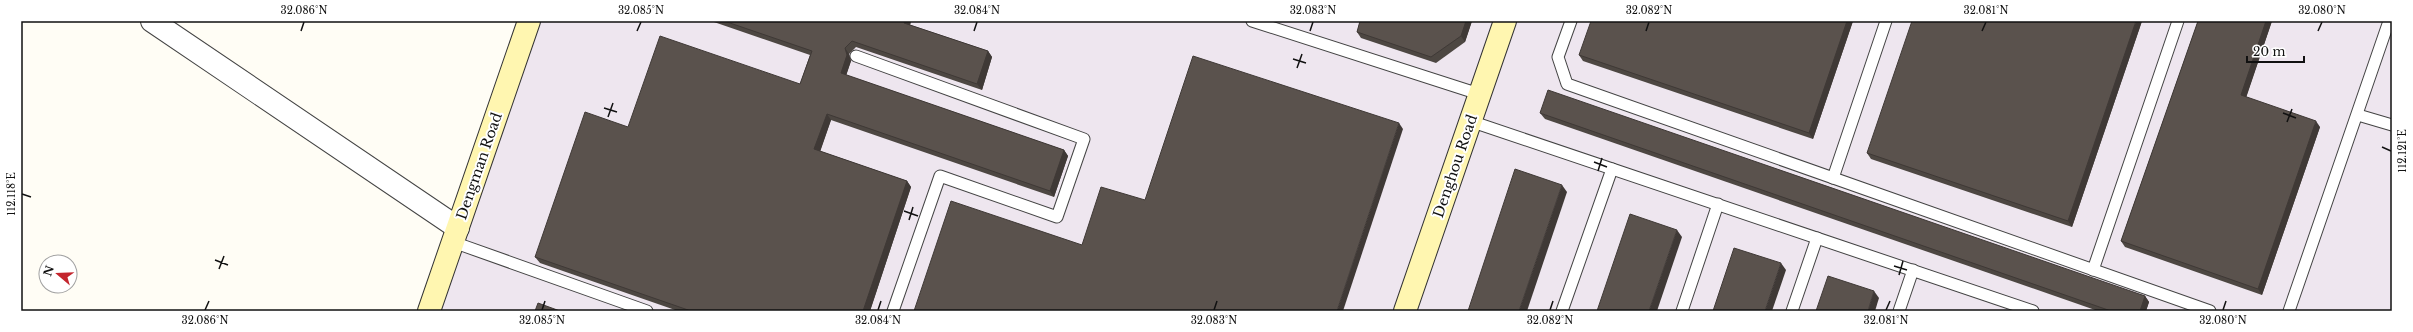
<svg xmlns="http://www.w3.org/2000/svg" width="2413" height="332" viewBox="0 0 2413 332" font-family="'Libre Baskerville',serif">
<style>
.industrial{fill:#eee6ef}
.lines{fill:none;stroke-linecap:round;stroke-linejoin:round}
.lane-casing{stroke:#444;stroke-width:13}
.street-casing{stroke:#444;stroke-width:24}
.secondary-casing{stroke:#333;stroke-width:24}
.lane{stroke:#fff;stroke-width:11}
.street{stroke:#fff;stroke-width:22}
.secondary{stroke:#fff6b0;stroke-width:22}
.wall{fill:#4d4742}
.shaded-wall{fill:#3f3936}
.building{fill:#5a524d;stroke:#3f3936}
.ticks{fill:none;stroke:#111;stroke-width:1.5}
.labels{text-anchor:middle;stroke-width:4;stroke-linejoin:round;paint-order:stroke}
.street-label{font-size:14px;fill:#111;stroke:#fff}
.neatline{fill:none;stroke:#111;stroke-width:1.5}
.ticks-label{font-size:10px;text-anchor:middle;fill:#111}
</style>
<rect width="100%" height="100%" fill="#fffdf5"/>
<path class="industrial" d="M529,21H2392V311H429Z"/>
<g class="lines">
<defs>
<g id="lane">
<path d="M1252,21L1479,94"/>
<path d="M1571,21L1558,57L1567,84L2210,311"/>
<path d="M856,56L1084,139L1057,217L940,176L893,311"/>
<path d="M2358,115L2392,125"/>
<path d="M1470,121L2033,311"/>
<path d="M1833,178L1886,21"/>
<path d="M453,242L647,311"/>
<path d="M2093,270L2178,21"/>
<path d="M1562,311L1612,169"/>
<path d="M1682,311L1718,204"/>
<path d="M1792,311L1817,238"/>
<path d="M1899,311L1913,270"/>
<path d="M2289,311L2389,21"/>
</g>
<path id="street" d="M152,21L458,228"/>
<g id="secondary">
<path d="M429,311L529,21"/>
<path d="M1405,311L1505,21"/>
</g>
</defs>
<use href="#lane" class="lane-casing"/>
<use href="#street" class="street-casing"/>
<use href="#secondary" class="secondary-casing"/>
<use href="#lane" class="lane"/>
<use href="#street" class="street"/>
<use href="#secondary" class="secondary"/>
</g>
<g class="wall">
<path d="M711,21H911L910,25L988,51L992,57L982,90L856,47L849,54L851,61L846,75L1064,150L1068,156L1054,197L831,120L820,151L907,181L911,187L870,311H678L540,263L535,257L628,127L800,84L810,55Z"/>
<path d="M1360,21H1472L1465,42L1436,63L1361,38L1357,32Z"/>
<path d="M1853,21L1813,139L1583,61L1579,55Z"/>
<path d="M2142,21L2072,227L1871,159L1867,153Z"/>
<path d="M2198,21H2272L2246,97L2320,127L2262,295L2125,247L2121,241Z"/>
<path d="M1540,113L2145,296L2149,302L2146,311H2098L1545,119Z"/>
</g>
<g class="shaded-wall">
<path d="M905,21H911L909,29L904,23Z"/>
<path d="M1466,21H1472L1465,42L1461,36Z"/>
<path d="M1847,21H1853L1813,139L1809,133Z"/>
<path d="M2136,21H2142L2072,227L2068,221Z"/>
<path d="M2266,21H2272L2245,101L2241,95Z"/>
<path d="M845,48L849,54L851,61L845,79L841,73Z"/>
<path d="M988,51L992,57L982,90L977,84Z"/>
<path d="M827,114L831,120L819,155L814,149Z"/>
<path d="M2316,121L2320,127L2262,295L2258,289Z"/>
<path d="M1399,123L1403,129L1343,311H1337Z"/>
<path d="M1064,150L1068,156L1054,197L1050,191Z"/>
<path d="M907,181L911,187L870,311H863Z"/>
<path d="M1562,185L1567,192L1527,311H1519Z"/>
<path d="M1677,230L1682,237L1657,311H1649Z"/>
<path d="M1781,263L1786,270L1772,311H1765Z"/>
<path d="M1874,291L1879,298L1875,311H1868Z"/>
<path d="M2145,296L2149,302L2146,311H2140Z"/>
</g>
<g class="building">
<path d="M724,21H905L904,23L988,51L977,84L852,41L845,48L847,55L841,73L1064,150L1050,191L827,114L814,149L907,181L863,311H691L535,257L585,112L628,127L660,36L800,84L812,51Z"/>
<path d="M1360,21H1466L1461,36L1431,57L1357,32Z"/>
<path d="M1591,21H1847L1809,133L1579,55Z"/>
<path d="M1912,21H2136L2068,221L1867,153Z"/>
<path d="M2198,21H2266L2241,95L2316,121L2258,289L2121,241Z"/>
<path d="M1193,56L1399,123L1337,311H914L951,201L1082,245L1101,187L1145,200Z"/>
<path d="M1548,90L2145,296L2140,311H2111L1540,113Z"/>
<path d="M1515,169L1562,185L1519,311H1468Z"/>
<path d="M1630,214L1677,230L1649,311H1597Z"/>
<path d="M1734,248L1781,263L1765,311H1713Z"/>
<path d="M1828,276L1874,291L1868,311H1816Z"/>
<path d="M538,303L560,311H535Z"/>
</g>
<path class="ticks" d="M301,31L304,22M637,31L641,22M974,31L977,22M1310,31L1313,22M1646,31L1649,22M1982,31L1986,22M2318,31L2322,22M1293,59L1306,63M1297,68L1302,54M604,108L617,112M2283,113L2296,118M608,117L613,103M2287,122L2292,109M2382,147L2391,151M1594,162L1607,167M1598,171L1602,158M22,194L31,197M904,211L918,216M909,220L913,207M215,260L228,265M1894,266L1907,270M219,269L224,256M1899,275L1903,261M205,310L209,301M542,310L545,301M878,310L881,301M1214,310L1217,301M1550,310L1553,301M1886,310L1890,301M2223,310L2226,301"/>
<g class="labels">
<g class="street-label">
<text transform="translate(479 166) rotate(-71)" y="5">Dengman Road</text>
<text transform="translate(1455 166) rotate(-71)" y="5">Denghou Road</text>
</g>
</g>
<rect width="2413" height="332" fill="none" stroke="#ffffff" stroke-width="44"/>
<g transform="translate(58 274) rotate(289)"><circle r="19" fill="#ffffff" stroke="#a0a0a0"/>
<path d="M0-3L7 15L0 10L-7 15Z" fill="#c4262e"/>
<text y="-6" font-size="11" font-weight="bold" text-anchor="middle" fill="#111111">N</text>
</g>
<path d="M2247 56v6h57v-6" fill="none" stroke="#111111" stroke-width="2"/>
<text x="2253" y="56" font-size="12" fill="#111111" stroke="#ffffff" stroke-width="3" paint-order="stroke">20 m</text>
<rect x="22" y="22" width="2369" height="288" class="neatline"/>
<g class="ticks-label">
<text x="304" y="14">32.086°N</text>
<text x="641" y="14">32.085°N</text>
<text x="977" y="14">32.084°N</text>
<text x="1313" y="14">32.083°N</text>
<text x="1649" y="14">32.082°N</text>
<text x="1986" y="14">32.081°N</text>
<text x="2322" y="14">32.080°N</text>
<text transform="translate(2402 151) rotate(-90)" y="4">112.121°E</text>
<text transform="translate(11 194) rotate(-90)" y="4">112.118°E</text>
<text x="205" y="324">32.086°N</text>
<text x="542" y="324">32.085°N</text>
<text x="878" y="324">32.084°N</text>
<text x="1214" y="324">32.083°N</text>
<text x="1550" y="324">32.082°N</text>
<text x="1886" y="324">32.081°N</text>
<text x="2223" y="324">32.080°N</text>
</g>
</svg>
